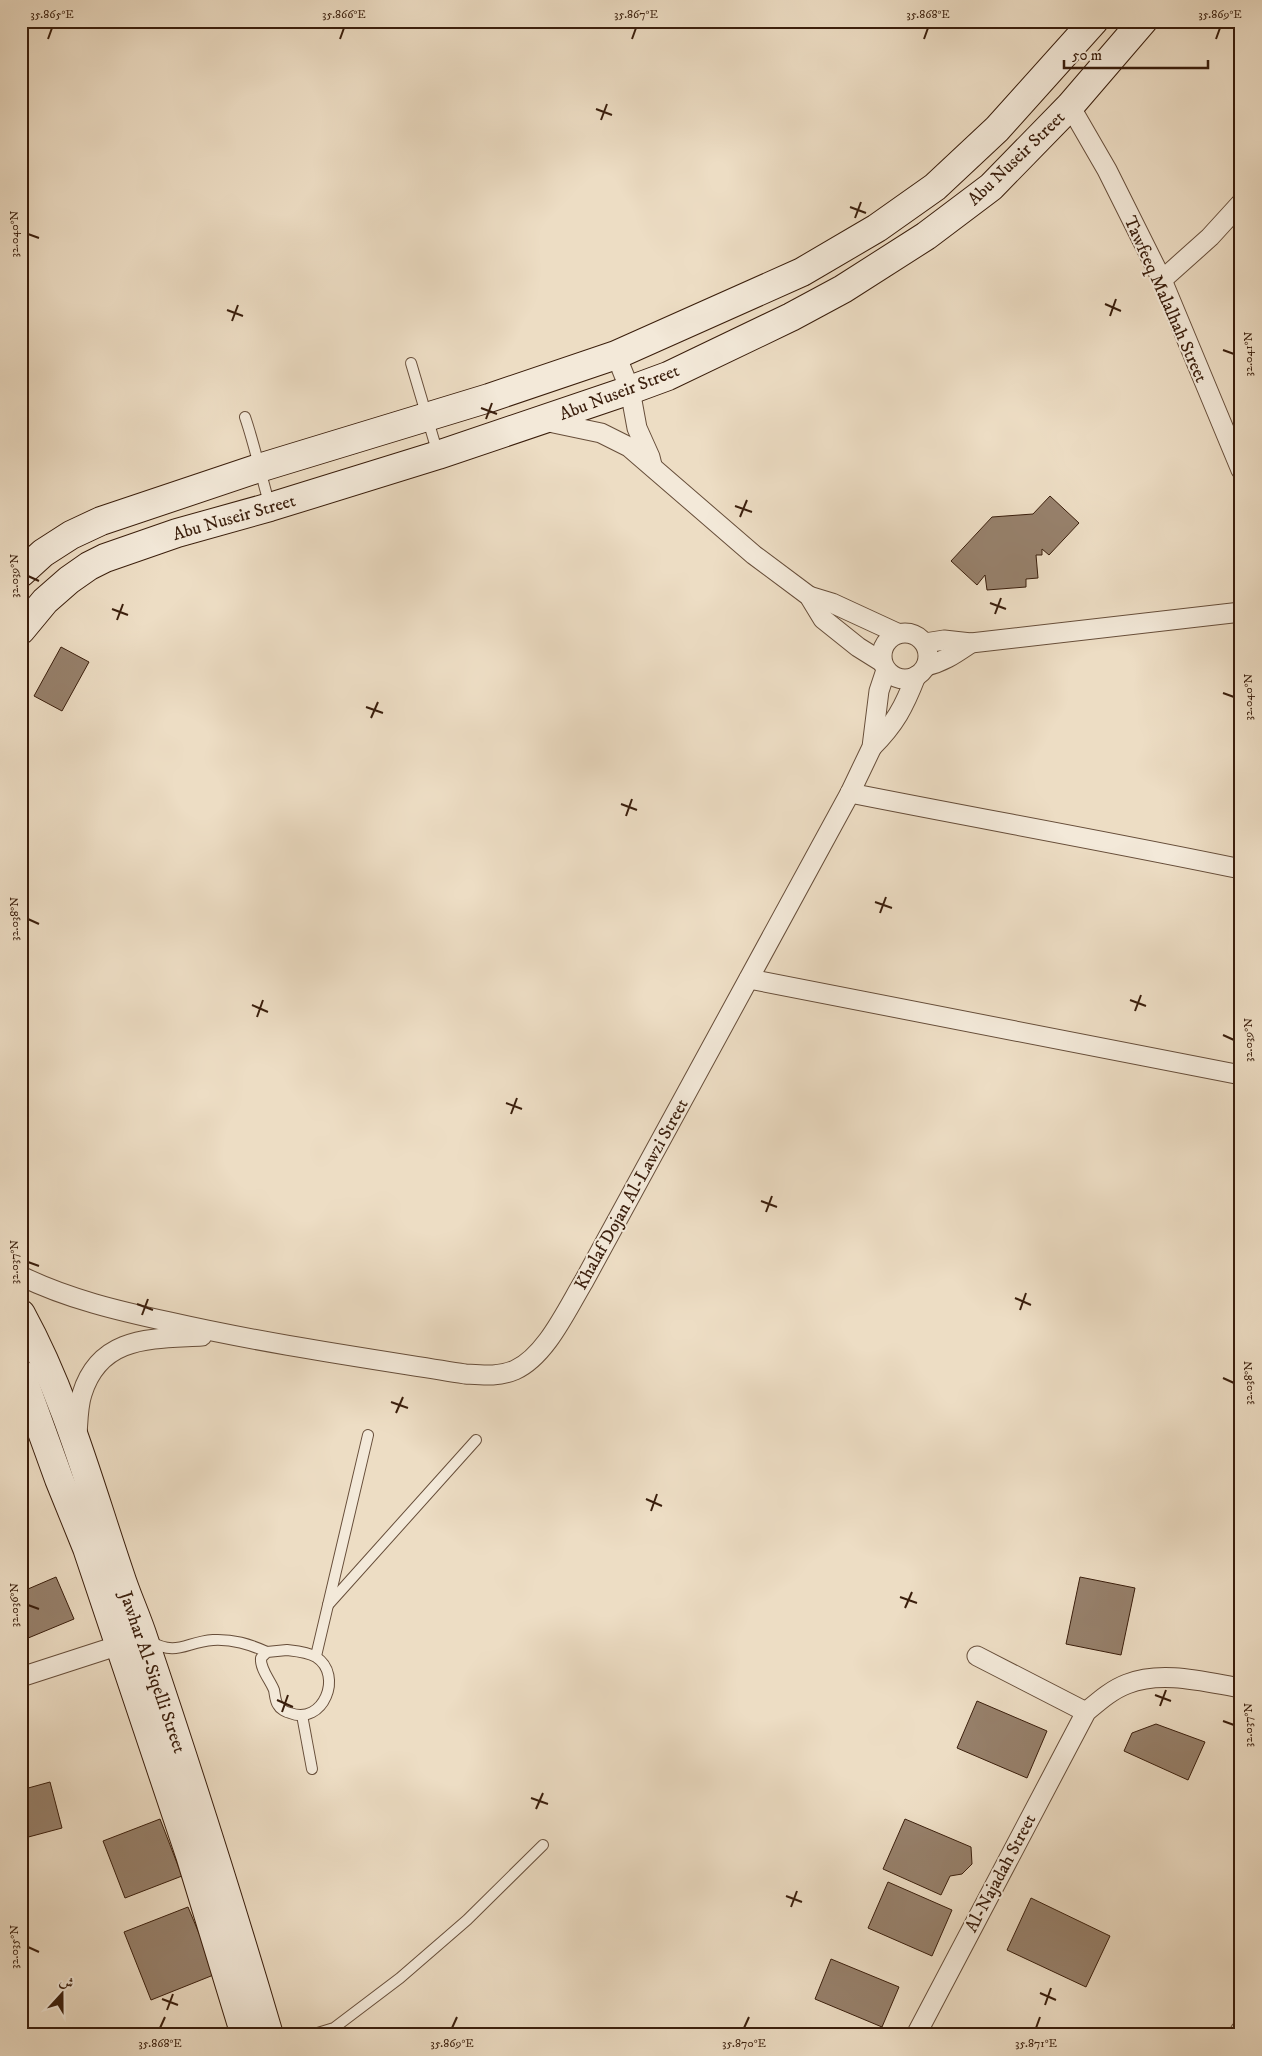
<svg xmlns="http://www.w3.org/2000/svg" width="1262" height="2056" viewBox="0 0 1262 2056" font-family="'IM FELL DW Pica',Amiri,serif">
<style>
.building{fill:#97816c;stroke:#3a1e0c}
.lines{fill:none;stroke-linecap:round;stroke-linejoin:round}
.lane-casing{stroke:#674e3a;stroke-width:12}
.street-casing{stroke:#674e3a;stroke-width:21}
.secondary-casing{stroke:#3a1e0c;stroke-width:30}
.lane{stroke:#f3e9d9;stroke-width:10}
.street{stroke:#f3e9d9;stroke-width:19}
.secondary{stroke:#f3e9d9;stroke-width:28}
.ticks{fill:none;stroke:#3a1e0c;stroke-width:2}
.labels{text-anchor:middle;stroke-width:4;stroke-linejoin:round;paint-order:stroke}
.street-label{font-size:18px;fill:#3a1e0c;stroke:#f3e9d9}
.neatline{fill:none;stroke:#3a1e0c;stroke-width:2}
.ticks-label{font-size:12px;text-anchor:middle;fill:#3a1e0c}
</style>
<rect width="100%" height="100%" fill="#edddc4"/>
<filter id="stains"><feTurbulence type="fractalNoise" baseFrequency=".004" numOctaves="4"/><feColorMatrix values="0 0 0 0 .2 0 0 0 0 .09 0 0 0 0 .02 0 0 0 .5 -.17"/></filter>
<radialGradient id="worn" r=".72"><stop offset=".6" stop-color="#630" stop-opacity="0"/><stop offset="1" stop-color="#630" stop-opacity=".3"/></radialGradient>
<g class="building">
<path d="M1050,496L1079,523L1049,555L1042,549V555H1036L1038,578L1026,579V587L987,590L985,575L977,585L951,561L992,517L1033,514Z"/>
<path d="M61,647L89,662L62,711L34,696Z"/>
<path d="M56,1577L74,1619L21,1641V1592Z"/>
<path d="M1080,1577L1135,1588L1121,1655L1066,1644Z"/>
<path d="M1240,1598H1241V1638H1237Z"/>
<path d="M977,1701L1047,1731L1027,1778L957,1748Z"/>
<path d="M1156,1724L1205,1742L1188,1780L1124,1751L1132,1733Z"/>
<path d="M50,1782L62,1828L21,1839V1790Z"/>
<path d="M160,1819L182,1876L125,1898L103,1841Z"/>
<path d="M905,1819L971,1847L972,1864L962,1874L950,1876L941,1895L883,1869Z"/>
<path d="M888,1882L952,1910L932,1956L868,1928Z"/>
<path d="M1031,1898L1110,1936L1086,1987L1007,1950Z"/>
<path d="M188,1907L216,1974L151,2000L124,1932Z"/>
<path d="M831,1959L899,1987L882,2027L815,1999Z"/>
</g>
<g class="lines">
<defs>
<g id="lane">
<path d="M411,363L438,454"/>
<path d="M245,417C255,446 261,476 270,506"/>
<path d="M328,1605L476,1440"/>
<path d="M149,1641C178,1657 185,1642 213,1640C233,1639 249,1644 267,1652"/>
<path d="M287,1650C296,1651 308,1652 316,1657C344,1675 323,1726 290,1713C286,1712 280,1709 278,1705C275,1701 275,1694 274,1690C270,1680 260,1669 261,1658L267,1652Z"/>
<path d="M316,1656L368,1435"/>
<path d="M302,1715L312,1769"/>
<path d="M311,2035L334,2028L400,1978L467,1920L543,1845"/>
</g>
<g id="street">
<path d="M1070,106L1107,170L1162,280L1241,470"/>
<path d="M1162,280L1210,237L1241,203"/>
<path d="M616,355L630,390L637,428L650,457L652,465"/>
<path d="M544,421L601,433L629,447L754,555L809,596L823,619L858,647L882,662"/>
<path d="M809,596L832,603L897,633"/>
<circle cx="905" cy="656" r="23"/>
<path d="M925,643L944,640L971,643L1241,612"/>
<path d="M926,666C944,662 956,653 971,643"/>
<path d="M872,747C895,724 904,707 916,676"/>
<path d="M850,793C981,819 1111,842 1241,869"/>
<path d="M749,979L1241,1075"/>
<path d="M21,1276C68,1299 119,1311 170,1322C267,1344 366,1358 465,1374C482,1375 499,1377 515,1370C546,1356 567,1309 584,1281L850,793L872,747L879,691L886,670"/>
<path d="M77,1435C78,1422 78,1406 82,1394C100,1335 152,1339 202,1336"/>
<path d="M977,1656L1086,1712"/>
<path d="M21,1677L129,1642"/>
<path d="M916,2035L1086,1712C1098,1702 1111,1690 1127,1684C1162,1670 1205,1682 1241,1688"/>
<path d="M1238,2035L1241,2030"/>
</g>
<g id="secondary">
<path d="M21,573L43,553L71,535L101,521L259,468L489,398L616,355L802,272L877,228L935,187L997,129L1094,21"/>
<path d="M21,630L45,601L69,580L89,566L105,558L177,533L270,507L438,455L630,390L668,376L791,317L843,289L926,236L991,187L1070,106L1143,21"/>
<path d="M21,1314C66,1396 90,1487 120,1575C127,1597 137,1618 144,1640C188,1771 230,1902 269,2035"/>
<path d="M21,1374L59,1479L87,1548L190,1855L245,2035"/>
</g>
</defs>
<use href="#lane" class="lane-casing"/>
<use href="#street" class="street-casing"/>
<use href="#secondary" class="secondary-casing"/>
<use href="#lane" class="lane"/>
<use href="#street" class="street"/>
<use href="#secondary" class="secondary"/>
</g>
<path class="ticks" d="M48,39L52,28M340,39L344,28M632,39L636,28M924,39L928,28M1216,39L1220,28M596,109L612,115M601,120L607,104M850,207L866,213M855,218L861,202M28,234L39,238M1105,304L1121,311M227,310L243,316M1110,316L1116,299M232,321L238,305M1223,350L1234,354M481,408L497,414M486,419L492,403M735,506L752,512M740,517L747,500M28,576L39,581M990,603L1006,609M112,609L128,615M995,614L1001,598M117,620L123,604M1223,693L1234,697M366,707L383,713M371,718L378,702M621,804L637,810M626,816L632,799M875,902L892,908M880,913L886,897M28,919L39,924M1130,1000L1146,1006M252,1005L268,1012M1135,1011L1141,995M257,1017L263,1000M1223,1035L1234,1040M506,1103L522,1109M511,1114L517,1098M761,1201L777,1207M766,1212L772,1196M28,1262L39,1266M1015,1298L1031,1305M137,1304L153,1310M1020,1310L1026,1293M142,1315L148,1299M1223,1378L1234,1383M391,1402L408,1408M396,1413L403,1397M646,1499L662,1506M651,1511L657,1494M900,1597L917,1603M28,1605L39,1609M905,1608L912,1592M1155,1695L1171,1701M277,1700L293,1707M1160,1706L1166,1690M282,1712L288,1695M1223,1721L1234,1725M531,1798L548,1804M536,1809L543,1793M786,1896L802,1902M791,1907L797,1891M28,1947L39,1952M1040,1993L1056,2000M162,1999L178,2005M1045,2005L1051,1988M167,2010L173,1994M160,2028L165,2017M452,2028L457,2017M744,2028L749,2017M1036,2028L1040,2017"/>
<g class="labels">
<g class="street-label">
<text transform="translate(1016 158) rotate(-44)" y="6">Abu Nuseir Street</text>
<text transform="translate(1166 299) rotate(66)" y="6">Tawfeeq Malalhah Street</text>
<text transform="translate(619 392) rotate(-21)" y="6">Abu Nuseir Street</text>
<text transform="translate(234 517) rotate(-16)" y="6">Abu Nuseir Street</text>
<text transform="translate(631 1194) rotate(-61)" y="6">Khalaf Dojan Al-Lawzi Street</text>
<text transform="translate(153 1672) rotate(71)" y="6">Jawhar Al-Siqelli Street</text>
<text transform="translate(1000 1873) rotate(-62)" y="6">Al-Najadah Street</text>
</g>
</g>
<rect width="1262" height="2056" fill="none" stroke="#edddc4" stroke-width="55"/>
<g transform="translate(62 1994) rotate(21)" stroke="#f3e9d9" stroke-width="4" paint-order="stroke">
<path d="M0-4L9 19L0 12L-9 19Z" fill="#3a1e0c"/>
<text y="-8" font-size="14" font-weight="bold" text-anchor="middle" fill="#3a1e0c">ش</text>
</g>
<path d="M1064 60v8h144v-8" fill="none" stroke="#3a1e0c" stroke-width="2.5"/>
<text x="1072" y="60" font-size="15" fill="#3a1e0c" stroke="#f3e9d9" stroke-width="4" paint-order="stroke">50 m</text>
<rect x="28" y="28" width="1206" height="2000" class="neatline"/>
<g class="ticks-label">
<text x="52" y="18">35.865°E</text>
<text x="344" y="18">35.866°E</text>
<text x="636" y="18">35.867°E</text>
<text x="928" y="18">35.868°E</text>
<text x="1220" y="18">35.869°E</text>
<text transform="translate(14 234) rotate(-90)" y="4">32.040°N</text>
<text transform="translate(1248 354) rotate(-90)" y="4">32.041°N</text>
<text transform="translate(14 576) rotate(-90)" y="4">32.039°N</text>
<text transform="translate(1248 697) rotate(-90)" y="4">32.040°N</text>
<text transform="translate(14 919) rotate(-90)" y="4">32.038°N</text>
<text transform="translate(1248 1040) rotate(-90)" y="4">32.039°N</text>
<text transform="translate(14 1262) rotate(-90)" y="4">32.037°N</text>
<text transform="translate(1248 1383) rotate(-90)" y="4">32.038°N</text>
<text transform="translate(14 1605) rotate(-90)" y="4">32.036°N</text>
<text transform="translate(1248 1725) rotate(-90)" y="4">32.037°N</text>
<text transform="translate(14 1947) rotate(-90)" y="4">32.035°N</text>
<text x="160" y="2047">35.868°E</text>
<text x="452" y="2047">35.869°E</text>
<text x="744" y="2047">35.870°E</text>
<text x="1036" y="2047">35.871°E</text>
</g>
<rect width="100%" height="100%" filter="url(#stains)"/>
<rect width="100%" height="100%" fill="url(#worn)"/>
</svg>
